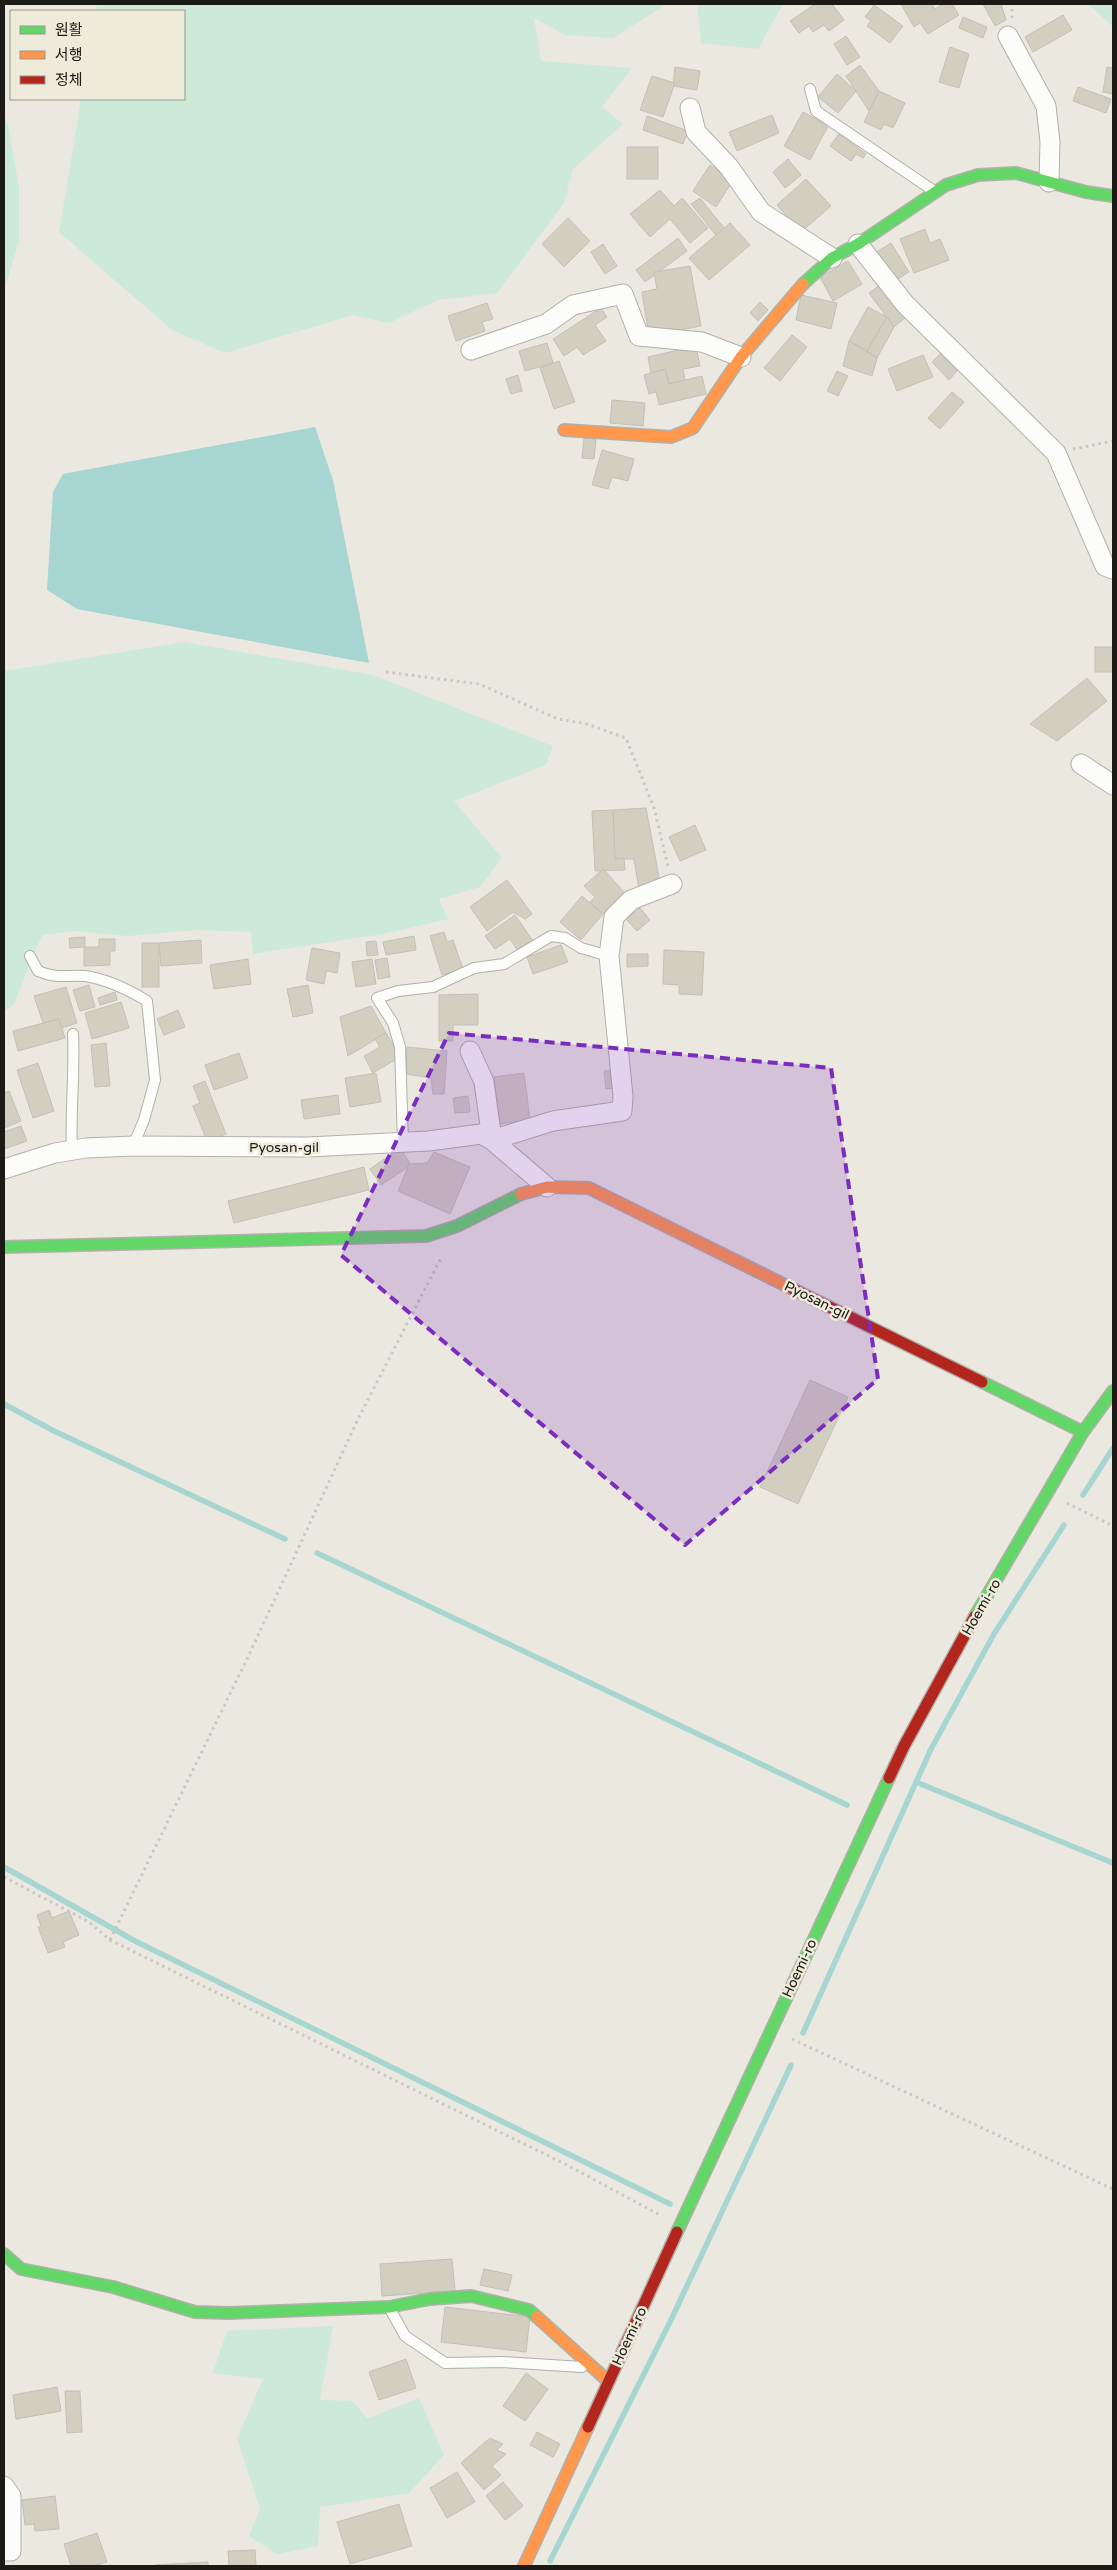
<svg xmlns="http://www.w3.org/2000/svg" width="1117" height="2570" viewBox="0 0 1117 2570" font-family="'Varela Round','Noto Sans KR',sans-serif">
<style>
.green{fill:#cdead8}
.water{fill:#a6d5d2}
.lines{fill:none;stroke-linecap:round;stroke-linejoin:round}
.stream{stroke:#a6d5d2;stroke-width:5.5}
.building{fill:#d2cfc1;stroke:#c1c0b9}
.lane-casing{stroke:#b1b0a9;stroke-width:12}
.street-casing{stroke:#b1b0a9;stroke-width:21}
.fast-casing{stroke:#b1b0a9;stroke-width:14}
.slow-casing{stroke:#b1b0a9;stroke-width:14}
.jam-casing{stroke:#b1b0a9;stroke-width:14}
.path{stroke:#c7c7c3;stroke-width:3;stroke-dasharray:2.5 4;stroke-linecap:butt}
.lane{stroke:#fcfcfa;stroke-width:10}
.street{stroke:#fcfcfa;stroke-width:19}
.fast{stroke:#63d668;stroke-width:11}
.slow{stroke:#ff974d;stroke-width:11}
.jam{stroke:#b3261e;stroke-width:11}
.marked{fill:#7b2cbf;fill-opacity:0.2;stroke:#7b2cbf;stroke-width:4;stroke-dasharray:10 6;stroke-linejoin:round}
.labels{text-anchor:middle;stroke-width:5;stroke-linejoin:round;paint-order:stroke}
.street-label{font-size:14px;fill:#1b1a14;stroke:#eeebdb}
</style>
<rect width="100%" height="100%" fill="#eae8df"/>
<g class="green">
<path d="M97,4H667L613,38L565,35L534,18L541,61L632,68L602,107L623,124L573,169L564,203L497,293L438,300L389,323L353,315L225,353L172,330L59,232L81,99H184V11H96Z"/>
<path d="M669,4H783L758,49L701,43L697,5Z"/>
<path d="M1088,4H1113V27Z"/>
<path d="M4,115L8,124L19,187V241L4,291Z"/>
<path d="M184,642L373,675L553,746L546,765L454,801L502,858L480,887L439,899L448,919L383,934L253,954L251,932L196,930L128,936L75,931L42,935L13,1006L4,1011V671Z"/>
<path d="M333,2326L320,2400L353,2401L367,2419L419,2398L444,2455L409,2493L320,2507L318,2546L277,2554L249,2536L260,2509L237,2438L263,2379L213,2373L227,2331Z"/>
</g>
<path class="water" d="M315,427L333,480L369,663L77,609L47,590L53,492L63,474Z"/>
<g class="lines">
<g class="stream">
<path d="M4,1404L54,1431L285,1539"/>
<path d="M1083,1495L1113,1448"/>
<path d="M317,1553L847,1805"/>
<path d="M916,1782L1113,1863"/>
<path d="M4,1867L135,1941L670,2204"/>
<path d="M803,2033L931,1749L994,1634L1064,1525"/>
<path d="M550,2561L670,2322L791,2065"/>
</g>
</g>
<g class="building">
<path d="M815,4H832L844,20L829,31L824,25L813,32L809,26L799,33L790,21Z"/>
<path d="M901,4H932L935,9L943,4H952L959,15L928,34L920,23L914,27Z"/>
<path d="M983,4H1001L1006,20L995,26Z"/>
<path d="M874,5L903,26L890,43L867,26L871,21L865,17Z"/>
<path d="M1063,15L1072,30L1033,52L1025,37Z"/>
<path d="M963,17L987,27L983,38L959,28Z"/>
<path d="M846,36L860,57L847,65L834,44Z"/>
<path d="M950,47L969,54L959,88L939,82Z"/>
<path d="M860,65L879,91L869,111L846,76Z"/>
<path d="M675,67L700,71L697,90L673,86Z"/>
<path d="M1107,67L1113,68V94L1103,92Z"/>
<path d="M837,74L856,91L838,113L818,97Z"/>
<path d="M652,76L675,83L663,117L640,110Z"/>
<path d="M1078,87L1111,99L1106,113L1073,101Z"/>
<path d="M879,91L905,103L893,128L884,124L881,130L864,122Z"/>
<path d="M803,112L828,126L810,160L784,146Z"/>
<path d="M772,115L779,133L737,151L729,132Z"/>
<path d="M647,116L688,131L683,144L643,130Z"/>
<path d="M839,134L866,154L863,158L856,154L851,161L830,146Z"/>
<rect x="627" y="147" width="31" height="32"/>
<path d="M788,159L801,175L785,188L773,172Z"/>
<path d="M710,165L733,180L716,207L693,191Z"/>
<path d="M806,179L831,206L801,232L777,205Z"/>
<path d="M660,190L674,206L682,198L708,228L690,243L670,219L650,237L630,214Z"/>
<path d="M700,198L724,228L716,235L691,204Z"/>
<path d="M568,218L590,241L564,267L542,244Z"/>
<path d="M730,223L750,245L709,280L689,258Z"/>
<path d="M925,229L930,243L940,239L949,260L914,273L900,239Z"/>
<path d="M678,238L687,251L645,282L636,270Z"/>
<path d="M891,243L909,272L893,282L875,253Z"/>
<path d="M603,244L617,266L605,274L591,252Z"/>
<path d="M848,261L862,284L833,301L820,277Z"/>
<path d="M690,266L701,326L649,336L642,292L657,289L654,272Z"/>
<path d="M882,283L906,317L894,327L869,293Z"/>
<path d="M801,295L837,303L831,329L796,320Z"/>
<path d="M760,302L768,310L758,321L750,313Z"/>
<path d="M487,303L493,319L482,322L485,331L456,341L448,316Z"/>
<path d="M868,307L887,317L867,351L849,341Z"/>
<path d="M601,308L607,317L595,325L606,341L583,355L577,347L564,356L553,339Z"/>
<path d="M887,317L894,327L877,358L867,351Z"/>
<path d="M792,335L807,347L780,381L764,368Z"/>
<path d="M849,341L877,358L872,376L843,366Z"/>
<path d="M547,343L553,363L525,371L519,351Z"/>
<path d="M695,343L700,366L683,369L685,380L669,384L665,369L651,373L648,357L679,350L678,346Z"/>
<path d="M940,354L957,371L949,380L932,362Z"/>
<path d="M923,355L933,377L897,391L888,369Z"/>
<path d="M559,361L575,402L554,409L540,368Z"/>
<path d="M665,369L669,384L702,376L706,394L659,405L656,392L649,394L644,375Z"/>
<path d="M837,371L848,376L838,396L827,391Z"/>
<path d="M518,375L522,391L511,394L506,379Z"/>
<path d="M952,392L964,402L940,429L928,418Z"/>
<path d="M612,400L645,403L643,426L610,423Z"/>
<path d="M584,438L596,439L594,459L582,458Z"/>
<path d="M602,450L634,459L628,481L612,477L608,489L592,485Z"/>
<rect x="1095" y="647" width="18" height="25"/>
<path d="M1087,678L1107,701L1057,741L1030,724Z"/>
<path d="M646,808L659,877L639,889L634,859H615L613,810Z"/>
<path d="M613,810L615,859L624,858L625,870L595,871L592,811Z"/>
<path d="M695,825L706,850L680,861L669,837Z"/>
<path d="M603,869L624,892L603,914L590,902L595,897L584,886Z"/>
<path d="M507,880L532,914L525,919L513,912L487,931L470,907Z"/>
<path d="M582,896L603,914L581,940L560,922Z"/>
<path d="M640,908L650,920L637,931L626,919Z"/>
<path d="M515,915L533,941L518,951L510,939L495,949L485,936Z"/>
<path d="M444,932L447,942L453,940L463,969L442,975L430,936Z"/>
<path d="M414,936L416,950L386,955L383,942Z"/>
<path d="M85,937V947L70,948L69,938Z"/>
<path d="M99,939H115V951H110V965L84,966V947H99Z"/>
<path d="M201,940L202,963L161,966L159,943Z"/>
<path d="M376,941L378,955L367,956L366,942Z"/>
<rect x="142" y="943" width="17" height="44"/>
<path d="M561,945L568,962L533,974L527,957Z"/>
<path d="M312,948L340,953L337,973L326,971L324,984L306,980Z"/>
<path d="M664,950L704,952L702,995L679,994V985L663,984Z"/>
<path d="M627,954H648V966L627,967Z"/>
<path d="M387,958L390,977L378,979L375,960Z"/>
<path d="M248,959L251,984L214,989L210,965Z"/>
<path d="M372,959L376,984L356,987L352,962Z"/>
<path d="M89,985L95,1007L80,1011L73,990Z"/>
<path d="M308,985L313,1013L293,1017L287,989Z"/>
<path d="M66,987L77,1023L61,1028L59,1019L43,1023L34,996Z"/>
<path d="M115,992L117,1000L100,1005L98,998Z"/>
<path d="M478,994V1025H453V1041H439V995Z"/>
<path d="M121,1002L129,1028L92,1039L85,1013Z"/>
<path d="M371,1006L386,1033L348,1056L340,1017Z"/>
<path d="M178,1010L185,1027L164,1035L157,1019Z"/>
<path d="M59,1019L65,1038L18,1051L13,1031Z"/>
<path d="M386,1033L400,1057L373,1073L364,1056L380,1047L375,1039Z"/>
<path d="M106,1043L110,1086L95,1087L91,1045Z"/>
<path d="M407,1047L447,1051L444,1094H433L431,1078L406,1074Z"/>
<path d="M239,1053L248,1078L214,1090L205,1065Z"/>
<path d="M38,1063L54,1111L33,1118L17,1070Z"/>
<path d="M613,1070L615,1088L606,1089L604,1071Z"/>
<path d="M376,1073L381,1102L350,1107L345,1078Z"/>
<path d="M524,1073L530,1120L500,1124L494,1077Z"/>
<path d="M205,1081L226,1134L207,1141L193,1106L200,1103L193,1086Z"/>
<path d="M9,1091L21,1121L4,1128V1093Z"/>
<path d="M338,1095L340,1114L304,1119L301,1100Z"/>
<path d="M468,1096L470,1112L455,1113L453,1098Z"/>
<path d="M21,1126L27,1141L4,1149V1132Z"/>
<path d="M400,1148L411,1165L381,1185L370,1169Z"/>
<path d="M434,1152L470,1167L450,1214L398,1191L409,1164L427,1163Z"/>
<path d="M364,1167L369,1190L234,1223L228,1201Z"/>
<path d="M810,1380L848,1397L798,1504L760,1487Z"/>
<path d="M49,1910L52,1918L69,1911L79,1935L63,1942L65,1947L48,1953L38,1927L41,1926L37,1915Z"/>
<path d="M452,2259L455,2291L382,2296L380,2264Z"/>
<path d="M484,2269L512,2275L508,2291L480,2285Z"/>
<path d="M445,2307L530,2317L526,2352L441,2342Z"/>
<path d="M406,2359L416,2388L379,2400L369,2372Z"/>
<path d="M526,2373L548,2389L525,2421L503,2406Z"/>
<path d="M57,2387L61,2411L16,2419L13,2395Z"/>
<path d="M65,2391H80L82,2432L67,2433Z"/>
<path d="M537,2432L560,2444L553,2457L530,2445Z"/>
<path d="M490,2438L503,2444L497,2450L506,2454L492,2466L501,2475L484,2490L461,2463Z"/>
<path d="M457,2472L475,2502L447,2518L430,2488Z"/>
<path d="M503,2482L523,2506L505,2520L486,2496Z"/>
<path d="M55,2496L59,2529L35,2531L34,2524L25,2525L22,2500Z"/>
<path d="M399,2504L412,2546L350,2564L337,2522Z"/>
<path d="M97,2533L107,2562L93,2566H71L64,2544Z"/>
<path d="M255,2550L256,2566H229L228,2551Z"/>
<path d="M208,2562V2566H155V2565Z"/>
</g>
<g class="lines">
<defs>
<g id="lane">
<path d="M810,89L816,111L934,191"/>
<path d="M30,956L38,971C56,979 66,975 85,976C106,979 129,990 147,1001L155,1080L144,1120L133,1146"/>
<path d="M403,1142L400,1047L393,1023L377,998L398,991L433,987L474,968L504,964L551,936L565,938L581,948L609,956"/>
<path d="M72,1151C70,1112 75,1073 73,1034"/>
<path d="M389,2307L405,2336L445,2363L502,2362L582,2367"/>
</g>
<g id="street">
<path d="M1008,36L1046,106L1050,142L1049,182"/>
<path d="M690,108L696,132L729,167L761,212L832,258"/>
<path d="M858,244L905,304L1056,453L1105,566L1113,569"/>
<path d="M471,350L546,324L573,305L623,294L639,336L702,342L741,357"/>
<path d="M1081,764L1113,785"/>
<path d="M470,1051L484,1082L492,1140L553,1121L622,1111L623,1096L609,956L614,917L631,900L672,884"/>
<path d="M4,1169L55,1153L86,1148L133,1146L308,1147L429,1141L481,1134L492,1140L547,1187"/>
<path d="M4,2486L11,2496V2551H4"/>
</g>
<g id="fast">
<path d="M803,284L832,258L858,244L946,185L978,175L1016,173L1086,192L1113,196"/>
<path d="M4,1247L426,1236L457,1226L521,1194"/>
<path d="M982,1382L1083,1432"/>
<path d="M975,1616L1083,1432L1113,1391"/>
<path d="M677,2232L889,1778"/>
<path d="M4,2254L21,2269L113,2287L195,2312L229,2313L389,2307L430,2299L471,2296L529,2310L537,2317"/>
</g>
<g id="slow">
<path d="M564,430L671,437L693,428L741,357L803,284"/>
<path d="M521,1194L547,1187L589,1188L793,1289"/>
<path d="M537,2317L608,2381"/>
<path d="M524,2566L588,2427"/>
</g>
<g id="jam">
<path d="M793,1289L982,1382"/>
<path d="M889,1778L904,1746L975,1616"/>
<path d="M588,2427L677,2232"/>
</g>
</defs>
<use href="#lane" class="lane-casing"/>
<use href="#street" class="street-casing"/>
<use href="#fast" class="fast-casing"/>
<use href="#slow" class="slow-casing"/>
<use href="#jam" class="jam-casing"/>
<g class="path">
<path d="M1012,18V4"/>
<path d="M1073,449L1113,441"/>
<path d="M386,672L479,684L558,719L587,724L626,738L654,808L668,866"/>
<path d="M1067,1503L1113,1526"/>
<path d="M4,1877L89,1922L110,1940L567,2165L662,2216"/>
<path d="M110,1940L248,1657L359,1417L442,1256"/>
<path d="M792,2039L1113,2189"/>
</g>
<use href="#lane" class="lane"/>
<use href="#street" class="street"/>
<use href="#fast" class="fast"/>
<use href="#slow" class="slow"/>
<use href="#jam" class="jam"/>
</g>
<path class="marked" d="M449,1033L831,1068L878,1379L685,1545L341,1255Z"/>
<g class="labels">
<g class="street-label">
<text x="284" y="1152">Pyosan-gil</text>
<text transform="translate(817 1300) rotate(26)" y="5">Pyosan-gil</text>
<text transform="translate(981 1607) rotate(-60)" y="5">Hoemi-ro</text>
<text transform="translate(799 1968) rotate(-65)" y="5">Hoemi-ro</text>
<text transform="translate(629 2336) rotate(-65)" y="5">Hoemi-ro</text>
</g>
</g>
<rect width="1117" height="2570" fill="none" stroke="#1b1a14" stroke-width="10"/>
<rect x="10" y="10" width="175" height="90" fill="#eeebdb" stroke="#9a978b"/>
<rect x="20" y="26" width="25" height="8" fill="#63d668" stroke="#9a978b"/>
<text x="55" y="35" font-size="15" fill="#1b1a14">원활</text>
<rect x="20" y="51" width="25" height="8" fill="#ff974d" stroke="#9a978b"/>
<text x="55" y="60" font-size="15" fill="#1b1a14">서행</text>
<rect x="20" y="76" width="25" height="8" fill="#b3261e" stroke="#9a978b"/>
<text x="55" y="85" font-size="15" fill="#1b1a14">정체</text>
</svg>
